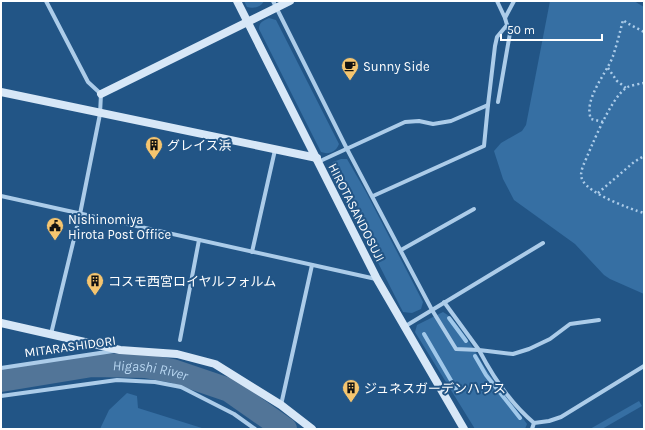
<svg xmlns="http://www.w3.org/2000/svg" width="645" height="430" viewBox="0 0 645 430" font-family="Karla,'Noto Sans JP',sans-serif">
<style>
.green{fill:#366fa3}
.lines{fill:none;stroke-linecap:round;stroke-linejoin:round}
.stream{stroke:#a0c8ea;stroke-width:4}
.river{stroke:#527598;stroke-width:24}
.path{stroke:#accce9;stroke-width:2.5;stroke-dasharray:2 3;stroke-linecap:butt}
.street{stroke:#accce9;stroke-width:4}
.secondary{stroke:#d7e7f7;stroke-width:8}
.labels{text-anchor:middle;stroke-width:4;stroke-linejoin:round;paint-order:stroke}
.poi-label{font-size:13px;fill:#fff;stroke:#225586;text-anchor:start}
.street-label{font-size:13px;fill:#fff;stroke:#225586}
.water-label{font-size:14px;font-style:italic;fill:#b8d6f1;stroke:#225586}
</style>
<rect width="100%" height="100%" fill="#225586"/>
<g class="green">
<path d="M244,1H264C261,7 254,9 247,7Z"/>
<path d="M550,1H634L644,7V294L610,279L604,275L575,244L514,200L503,179L494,151L501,143L522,131L526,125Z"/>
<path d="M269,18L276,20L339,144C336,152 329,155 321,152L259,29C259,22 263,21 269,18Z"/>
<path d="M341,159H347L366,192L423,302L421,309L412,313L403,312L330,168L333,162Z"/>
<path d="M443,312C460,321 478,358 490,375C500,390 512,403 522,417L527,424L525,429H475L415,332L417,325Z"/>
<path d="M127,393L137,396L138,408L205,429H100L109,410Z"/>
<path d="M639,401L642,406L602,429H590Z"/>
</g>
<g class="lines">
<g class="stream">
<path d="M449,318L466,341"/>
<path d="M424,334L456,389"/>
<path d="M475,356L486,375L520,418"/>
</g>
<path class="river" id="s1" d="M1,380L92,365L145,366L173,371L229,390L285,429"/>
<g class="path">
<path d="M608,68L617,81L626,88"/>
<path d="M644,83C639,84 631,85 626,88C610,99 591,148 583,166C581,172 580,176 583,181C590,194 630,209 644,213"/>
<path d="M603,122L591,119C583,99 607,73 613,56C617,44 620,32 623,20L627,23L644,32"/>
<path d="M598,193L634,162L644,156"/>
</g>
<g class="street">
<path d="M46,1L88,82L101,94L100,114L80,214L51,334"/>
<path d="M273,1L347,149L432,310L456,349L479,350C493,377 510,403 534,423"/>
<path d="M497,1L505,18L514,1"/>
<path d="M498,102L510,33L507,25"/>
<path d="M488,105L495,46L497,37L507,25L505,18"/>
<path d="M318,162L405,122L419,121L433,124L451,121L488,105L484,146L373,196"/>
<path d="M1,196L376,279"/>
<path d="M401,250L474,209"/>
<path d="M252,252L275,150"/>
<path d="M444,302L479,350L513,354L529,349L550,339L570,324L599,320"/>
<path d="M404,327L543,243"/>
<path d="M180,340L199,240"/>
<path d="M1,368L113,351"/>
<path d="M1,396L117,380L155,382L181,387L234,414L255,429"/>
<path d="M281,405L312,265"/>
<path d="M532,429L534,423L549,421L561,417L644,366"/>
</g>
<g class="secondary">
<path d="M237,1L377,279L464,429"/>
<path d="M1,92L317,158"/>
<path d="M101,94L290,1"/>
<path d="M1,323L120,350L177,354L215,364L281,405L312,429"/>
</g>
</g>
<defs>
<symbol id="cafe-pin" viewBox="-11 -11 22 30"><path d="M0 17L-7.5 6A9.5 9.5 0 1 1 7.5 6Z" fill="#f5c56f" stroke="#225586"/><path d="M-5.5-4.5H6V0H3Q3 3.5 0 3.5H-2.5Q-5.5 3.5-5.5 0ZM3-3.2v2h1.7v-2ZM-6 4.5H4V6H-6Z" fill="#111"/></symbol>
<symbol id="building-pin" viewBox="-11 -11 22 30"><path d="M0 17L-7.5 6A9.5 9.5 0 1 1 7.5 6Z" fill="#f5c56f" stroke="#225586"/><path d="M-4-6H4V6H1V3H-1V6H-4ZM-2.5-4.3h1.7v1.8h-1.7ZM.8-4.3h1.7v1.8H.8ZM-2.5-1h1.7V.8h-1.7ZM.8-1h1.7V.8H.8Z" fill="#111"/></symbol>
<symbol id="civic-pin" viewBox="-11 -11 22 30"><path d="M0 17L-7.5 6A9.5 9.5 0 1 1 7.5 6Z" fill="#f5c56f" stroke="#225586"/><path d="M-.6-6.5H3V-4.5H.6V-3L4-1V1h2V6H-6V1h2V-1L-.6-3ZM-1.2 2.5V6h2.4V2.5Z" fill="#111"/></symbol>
</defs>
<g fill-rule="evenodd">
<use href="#cafe-pin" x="340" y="56" width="20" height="27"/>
<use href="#building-pin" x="144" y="135" width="20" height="27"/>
<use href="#civic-pin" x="45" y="216" width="20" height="27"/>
<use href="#building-pin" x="85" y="271" width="20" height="27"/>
<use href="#building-pin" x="341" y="378" width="20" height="27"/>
</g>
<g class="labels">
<g class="poi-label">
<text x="363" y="71">Sunny Side</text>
<text x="167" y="150">グレイス浜</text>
<text x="68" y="224">Nishinomiya<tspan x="68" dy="15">Hirota Post Office</tspan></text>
<text x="108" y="286">コスモ西宮ロイヤルフォルム</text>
<text x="364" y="393">ジュネスガーデンハウス</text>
</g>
<g class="street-label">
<text transform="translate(357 212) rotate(63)" y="5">HIROTASANDOSUJI</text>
<text transform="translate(70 346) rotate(-8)" y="5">MITARASHIDORI</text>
</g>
<g class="water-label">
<text dy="5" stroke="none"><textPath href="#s1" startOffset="151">Higashi River</textPath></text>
</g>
</g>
<rect width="645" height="430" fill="none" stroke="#ffffff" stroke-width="4"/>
<path d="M501 34v6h101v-6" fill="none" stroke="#ffffff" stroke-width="2"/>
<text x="507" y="34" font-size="12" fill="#ffffff" stroke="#225586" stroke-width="3" paint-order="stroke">50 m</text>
</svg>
